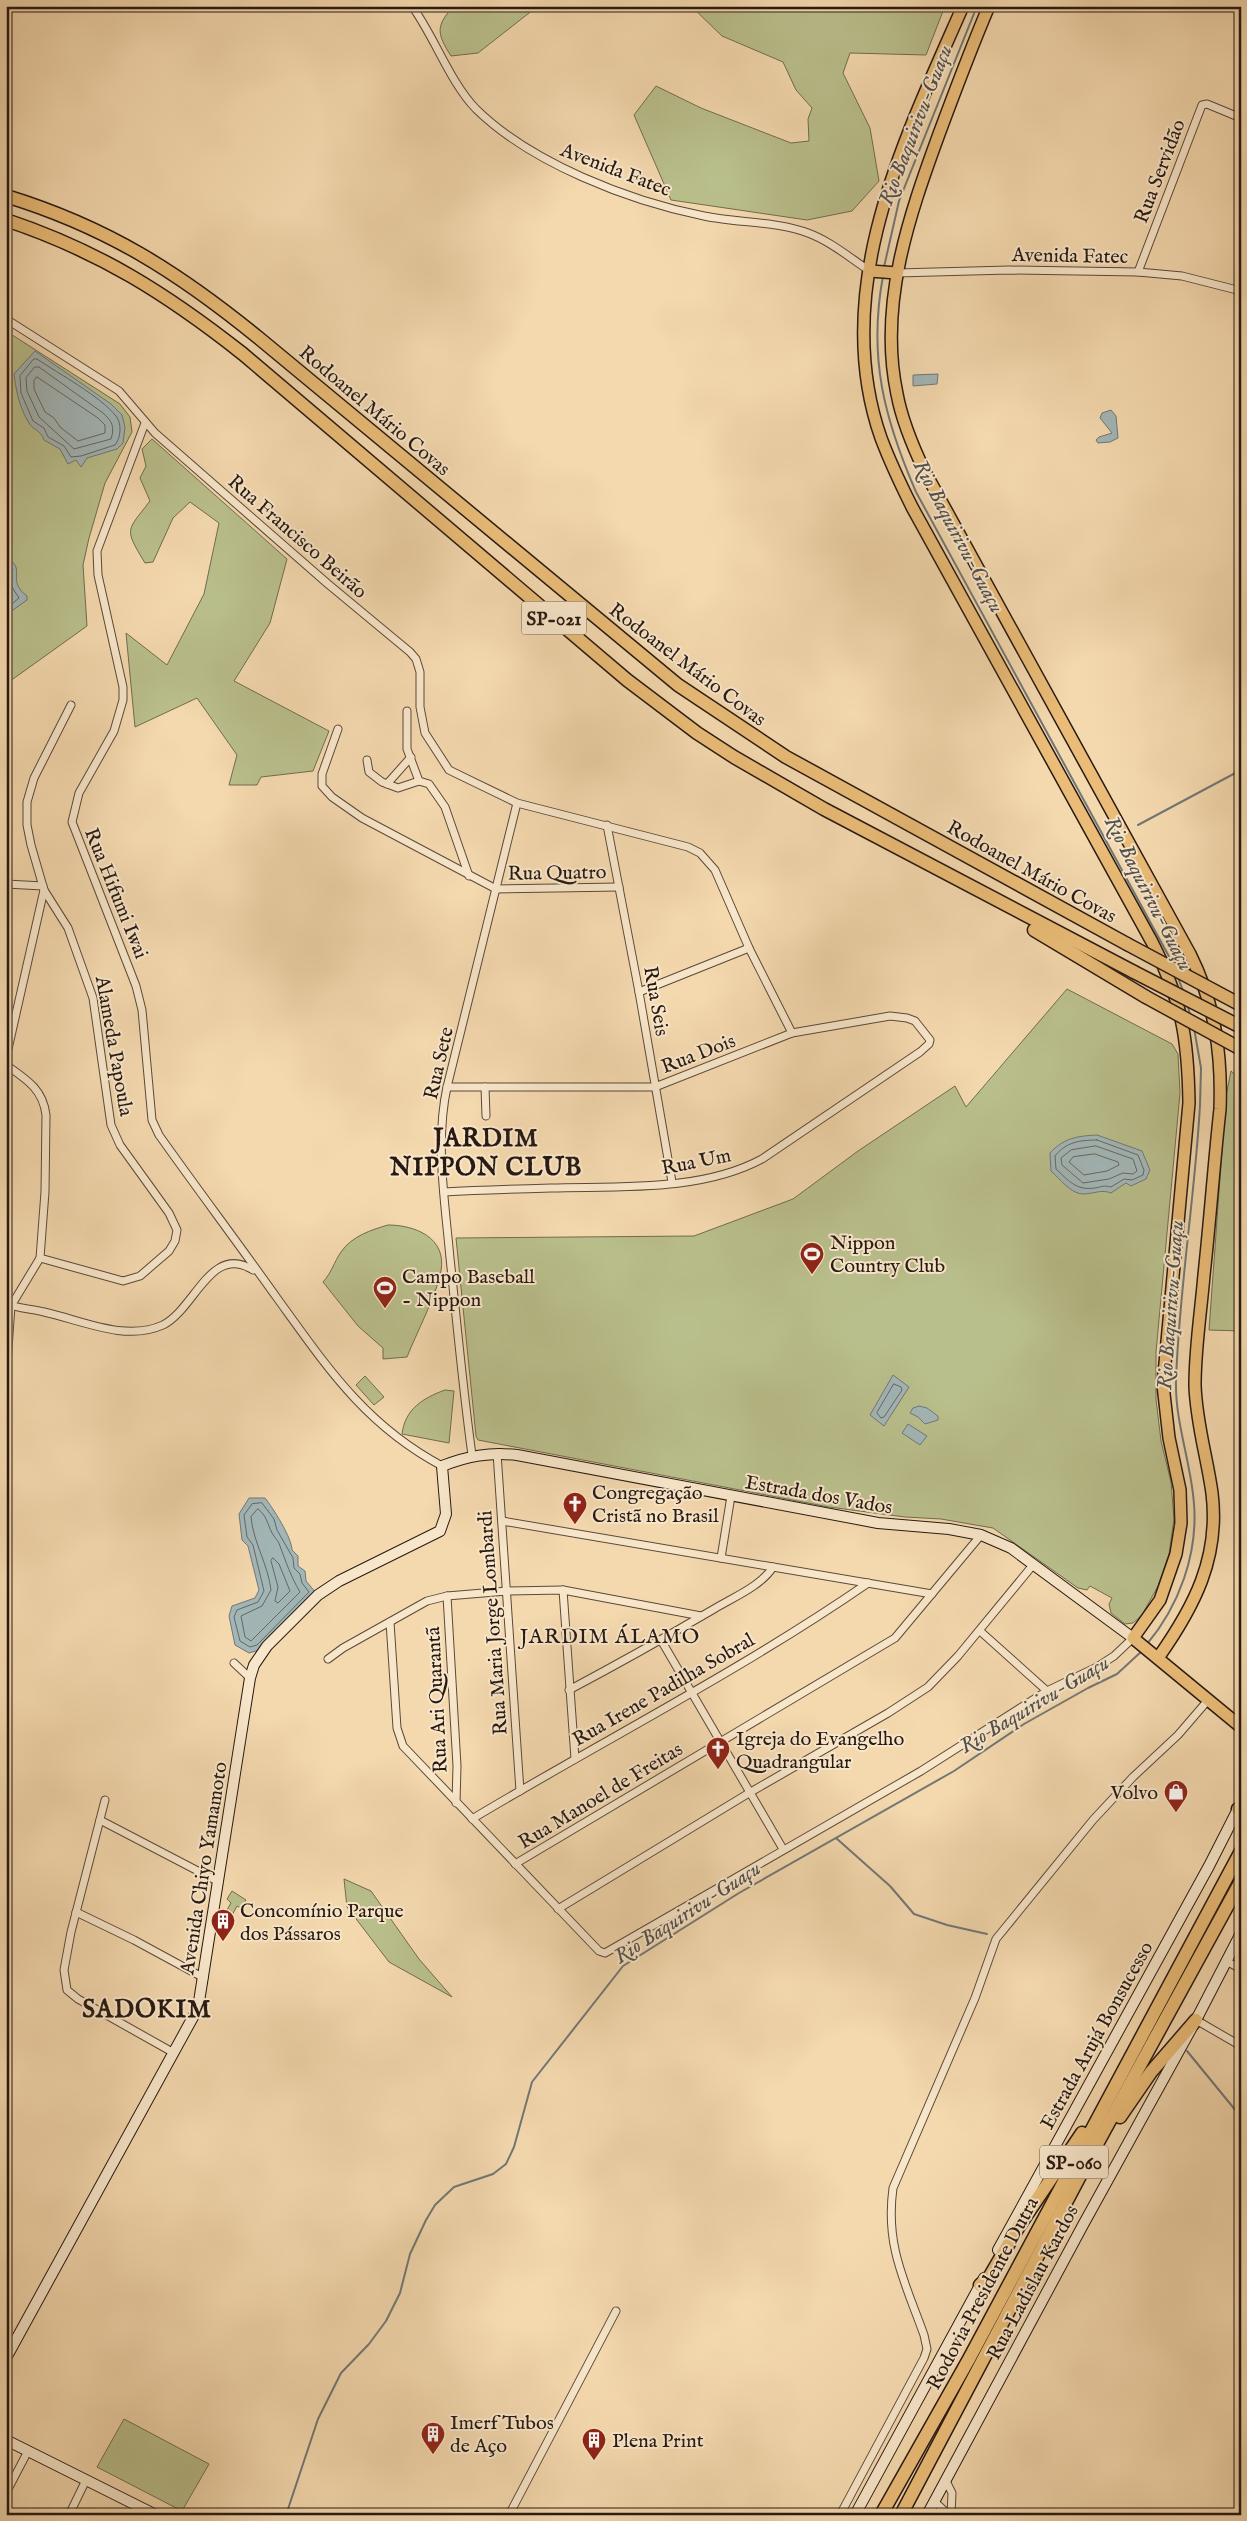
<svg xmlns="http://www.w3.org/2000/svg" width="1247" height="2521" viewBox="0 0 1247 2521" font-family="'IM FELL English',serif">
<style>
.green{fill:#b9bf8c;stroke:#706c4f}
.water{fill:#a2b6b7;stroke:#717775}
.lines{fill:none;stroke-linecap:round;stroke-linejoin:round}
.shore{stroke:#646864;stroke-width:1}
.stream{stroke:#717775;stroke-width:2}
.street-casing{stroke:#5a4939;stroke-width:9}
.secondary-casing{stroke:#271912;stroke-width:12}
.primary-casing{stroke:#271912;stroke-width:14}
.highway-casing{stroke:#271912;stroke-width:15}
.street{stroke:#f8e6ca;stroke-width:7}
.secondary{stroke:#f8e6ca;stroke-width:10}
.primary{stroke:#eabc77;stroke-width:11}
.highway{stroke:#eabc77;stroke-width:12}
.highway-bridge-casing{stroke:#271912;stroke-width:15;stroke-linecap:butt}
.highway-bridge{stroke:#eabc77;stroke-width:12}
.labels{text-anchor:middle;stroke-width:4;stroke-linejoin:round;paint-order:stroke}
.shield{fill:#f8e6ca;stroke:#665649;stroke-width:1}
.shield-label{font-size:19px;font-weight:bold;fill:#271912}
.street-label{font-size:20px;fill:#271912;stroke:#f8e6ca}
.poi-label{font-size:20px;fill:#271912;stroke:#f8e6ca;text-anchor:start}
.water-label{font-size:21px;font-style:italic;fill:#52504c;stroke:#f8e6ca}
.neighbourhood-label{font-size:21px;letter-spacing:1px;fill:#271912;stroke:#f8e6ca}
.district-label{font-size:25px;font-weight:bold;letter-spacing:1px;fill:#271912;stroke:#f8e6ca}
</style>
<rect width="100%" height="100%" fill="#f4d8ae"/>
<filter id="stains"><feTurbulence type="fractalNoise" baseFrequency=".004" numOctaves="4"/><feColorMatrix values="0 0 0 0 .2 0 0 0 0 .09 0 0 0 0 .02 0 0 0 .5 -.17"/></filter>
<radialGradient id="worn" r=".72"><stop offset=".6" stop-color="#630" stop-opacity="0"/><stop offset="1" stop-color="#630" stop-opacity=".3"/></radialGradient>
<g class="green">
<path d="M454,6H538L478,53L451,56C437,34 435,26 454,6Z"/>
<path d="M691,6H945L926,55L850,53L843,73L870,128L879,181L852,211L807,220L671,200L634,115L656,86L701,108L791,143L809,141L808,119L812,108L796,90L783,62L722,36Z"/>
<path d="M6,331L120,404L130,417L132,432L105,483L89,538L83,565L87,626L6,684Z"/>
<path d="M152,439L287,559L270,623L234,681L329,731L313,771L261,777L257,785H229L237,755L197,698L135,727L126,633L167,665L204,594L219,523L190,502L173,518L153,562L145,563C124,528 126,532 150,501L140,478L146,466L142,449Z"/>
<path d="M1067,989L1172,1044L1178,1054L1180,1093L1156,1352V1399L1161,1441L1171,1482L1174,1519L1169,1554L1158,1586L1142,1615L1133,1623L1125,1624L1111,1613L1109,1604L1112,1598L1090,1586L1087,1590L1078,1588L993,1528L941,1519L905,1517L829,1507L478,1440L476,1436L456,1238L694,1236L793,1199L858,1151L955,1086L966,1107Z"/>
<path d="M1231,1071L1241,1080V1331L1209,1330L1226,1096Z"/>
<path d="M388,1225C414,1225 447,1237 441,1271C437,1294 416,1334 407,1357L383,1359V1348L358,1326L323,1282C332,1272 334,1262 341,1252C352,1236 371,1230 388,1225Z"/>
<path d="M365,1376L384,1397L374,1405L356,1385Z"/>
<path d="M445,1390L454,1391L449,1443L402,1434C405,1409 423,1398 445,1390Z"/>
<path d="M344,1879L371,1891L419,1959L452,1997L389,1962L347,1907Z"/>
<path d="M232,1891L246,1900L241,1908L237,1906L230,1919L224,1915L231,1903L227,1899Z"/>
<path d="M124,2419L209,2464L182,2511L97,2467Z"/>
</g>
<g class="water">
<path d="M35,351L111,404L122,415L125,427L123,443L117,449L87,458L81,467L76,460L68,464L60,449L44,440C40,429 34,431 29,423C20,409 16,391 14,374Z"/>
<path d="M938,374L937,384L913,386V375Z"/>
<path d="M1111,410L1116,416L1118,438L1110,442L1098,443L1096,440L1099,437L1112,433L1100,418L1102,413Z"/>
<path d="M6,558C28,568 5,580 27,596V600L6,615Z"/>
<path d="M1097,1135L1142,1151L1150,1170L1146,1179L1131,1186L1126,1183L1111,1193C1102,1189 1093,1194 1083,1194C1071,1194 1059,1178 1051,1171L1050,1153C1064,1138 1077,1136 1097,1135Z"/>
<path d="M893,1375L909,1387L884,1426L870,1415Z"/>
<path d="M919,1406L927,1408L938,1416V1420L925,1424L918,1417L910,1413L913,1408Z"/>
<path d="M908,1424L927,1436L920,1445L902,1433Z"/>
<path d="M249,1498H265C273,1508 292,1538 292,1550L298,1556V1566L305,1571L306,1581L316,1593L259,1650L249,1653L235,1645L229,1616L232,1606L255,1598L259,1590L248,1546L242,1540L239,1514Z"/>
</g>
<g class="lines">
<g class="shore">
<path d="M34,359H37C59,374 100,396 116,416C122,423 121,438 115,445L81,456L71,457L64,446L48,437L44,428L33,421L21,393L20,376Z"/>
<path d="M35,367H39L103,413C112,421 115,427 111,439L74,449L39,417L27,391L26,378Z"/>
<path d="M37,377L98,418L105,425V433L78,441L60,427L54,418L45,412L34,389V381Z"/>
<path d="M6,563L12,569L10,584L19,598L6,609"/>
<path d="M1097,1140L1138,1155L1144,1170L1143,1175L1132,1180L1124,1179L1111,1187C1104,1185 1101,1187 1095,1188C1076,1191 1068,1180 1056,1169L1055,1156C1066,1142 1080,1140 1097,1140Z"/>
<path d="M1096,1146L1133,1159L1137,1171L1133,1174L1123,1173L1109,1179L1083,1183L1062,1165L1061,1158L1071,1150Z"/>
<path d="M1095,1154L1118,1162L1119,1165L1107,1171L1084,1175L1069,1162L1073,1157Z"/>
<path d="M894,1384L901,1387L902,1390L884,1417L881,1418L877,1413Z"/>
<path d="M262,1503L274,1519L277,1530L293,1558L294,1568L300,1574L302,1583L309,1592L257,1645L250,1647L240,1641L234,1617L237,1610L258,1602L264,1591L253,1545L247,1537L244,1515L252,1504Z"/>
<path d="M258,1509C267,1516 267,1523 272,1533C274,1537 279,1541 280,1546C286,1562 291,1577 300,1592L251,1641L245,1637L241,1616L262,1606L271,1590C268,1564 253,1542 251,1517Z"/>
<path d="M273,1558L279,1564L290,1591L278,1603L275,1601L278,1587L271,1561Z"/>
</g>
<g class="stream">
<path d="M884,267L899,201L977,6"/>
<path d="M883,276C868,357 884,418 916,492L1172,962"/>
<path d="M1138,825L1241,770"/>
<path d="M1178,978L1184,993"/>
<path d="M1187,1004L1190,1014"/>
<path d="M1147,1644C1179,1606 1198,1554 1194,1504C1191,1462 1175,1423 1176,1381C1179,1289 1195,1197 1200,1105L1201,1068L1194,1028"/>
<path d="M836,1838L890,1886L914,1914L947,1925L987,1934"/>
<path d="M1187,2051L1241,2117"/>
<path d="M286,2515L318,2419L341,2373L369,2344L386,2321L400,2293L410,2254L426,2220L435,2205L454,2187L493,2174L506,2164L514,2147L532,2082L623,1966L739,1893L954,1771L1024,1724L1088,1688L1117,1674L1143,1650"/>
</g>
<defs>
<g id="street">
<path d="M412,6C435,38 450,82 476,109C531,163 629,201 704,216C736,223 777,221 808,233C830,241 850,258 870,271"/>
<path d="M1138,272L1202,105L1207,104L1241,118"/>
<path d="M897,273L1009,270L1138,272L1182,276L1241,291"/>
<path d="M6,319L119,391L155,433L328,584L410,652L416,659L420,672V707L425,733L449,770L517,803L688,847L700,853L715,870L749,948L792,1033"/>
<path d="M145,423L97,551L98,575L123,687V700L114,731L79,793L72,822L136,986L142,1010L152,1120L159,1135C198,1190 238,1243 277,1298C327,1367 365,1425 442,1466"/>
<path d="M407,711V749L419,781"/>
<path d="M338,729L322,774V786L332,797L362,818L496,889L619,887"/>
<path d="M367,760L369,772L382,782L398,788L419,781L429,784L445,807L469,876"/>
<path d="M387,784L411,757"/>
<path d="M607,825L639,992L672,1182"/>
<path d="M6,884L43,886"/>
<path d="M639,992L749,948"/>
<path d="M6,1058L44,890"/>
<path d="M6,1065C26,1079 43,1089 46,1115L45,1192L40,1258L11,1306L6,1377"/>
<path d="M485,1087L486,1116"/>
<path d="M444,1192C480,1190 515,1189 551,1188C618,1186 701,1192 762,1159L920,1052L929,1044L930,1040L915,1021L907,1018L890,1016L792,1033L655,1087H447"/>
<path d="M40,1258L123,1281L140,1276L169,1251L175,1241L177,1230L169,1213L120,1145L111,1125L93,998L68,928L44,890L31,845L27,825V802L34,778L71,705"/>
<path d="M6,1304C18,1308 31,1309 44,1312C81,1320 125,1342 163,1325C195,1309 211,1243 253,1270"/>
<path d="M497,1453L520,1791"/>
<path d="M472,1455C463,1390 457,1324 450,1258C445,1202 435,1143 447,1087L517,803"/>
<path d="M502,1521L932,1594"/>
<path d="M721,1558L731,1496"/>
<path d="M563,1590L575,1759"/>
<path d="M447,1596L457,1766L456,1803"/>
<path d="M390,1622L397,1728L403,1746L599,1951L605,1953L921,1771L1047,1691L1097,1667L1114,1656L1133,1638"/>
<path d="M980,1631L1047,1691"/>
<path d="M661,1640L783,1849"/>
<path d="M328,1659L343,1648L427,1601L447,1596L507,1591L563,1590L701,1616"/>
<path d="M234,1663L250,1678"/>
<path d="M569,1690C618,1664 666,1637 714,1609C734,1597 761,1586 773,1567"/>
<path d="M105,1800L71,1932L64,1970L67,1990L78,1999L174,2053"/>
<path d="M472,1819C604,1740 742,1670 868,1583"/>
<path d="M100,1820L219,1882"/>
<path d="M515,1864L895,1638L981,1535"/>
<path d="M558,1909L749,1793L888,1713L928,1687L958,1656L1033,1565"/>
<path d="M76,1912L134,1940L204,1978"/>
<path d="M1226,1961L1241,1969"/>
<path d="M1196,2020L1241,2046"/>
<path d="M946,2481L952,2493L951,2515"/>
<path d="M6,2493L28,2451"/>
<path d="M935,2502L949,2515"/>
<path d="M69,2515L86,2480"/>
<path d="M509,2515L616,2311"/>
<path d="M840,2515L924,2358L927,2349L924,2335C905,2282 885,2246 893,2188L975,1998L996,1939L1093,1820L1133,1777L1178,1735L1209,1699"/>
</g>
<g id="secondary">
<path d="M998,2250L1209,1866L1238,1809"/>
<path d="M6,2358L198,2008L250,1678L254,1665L267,1646L318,1595L339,1581L440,1531L446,1514L442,1466C468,1456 489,1452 517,1455L878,1523L949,1529L981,1535L1011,1548L1133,1638"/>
<path d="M6,2440L156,2515"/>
<path d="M855,2515L984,2278"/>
<path d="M927,2515L1083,2225L1196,2020L1241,1933"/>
</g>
<g id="primary">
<path d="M963,6C904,140 829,290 881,438C890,462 901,485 912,507L1152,942C1182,1001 1188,1038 1189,1103L1163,1385L1169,1438L1180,1490L1181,1523L1176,1554L1160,1600L1133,1638L1241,1727"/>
<path d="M989,6C971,48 955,91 939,134C909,216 878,305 897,394C902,421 913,447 925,472L1190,954C1215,1004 1222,1054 1220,1109C1214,1164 1210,1220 1204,1275C1201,1311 1195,1348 1195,1385C1196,1422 1207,1457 1212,1493C1220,1558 1194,1607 1158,1658"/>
<path d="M870,271L897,273"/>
</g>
<g id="highway">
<path d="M6,196C107,227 178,272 260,339L678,685L786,757L1127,944"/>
<path d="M6,220C99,251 167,294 243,354L627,680L697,733L734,757L824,809L1134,972"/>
<path d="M1034,930L1146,997"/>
<path d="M1238,1809L1241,1807"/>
<path d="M1120,2117L1151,2072L1196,2020"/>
<path d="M980,2285L990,2276L1019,2226L1082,2133"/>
<path d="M881,2515L969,2359L1241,1851"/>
<path d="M901,2515L1091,2155L1241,1881"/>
</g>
</defs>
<use href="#street" class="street-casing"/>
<use href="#secondary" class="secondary-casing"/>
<use href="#primary" class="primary-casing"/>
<use href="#highway" class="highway-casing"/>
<use href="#street" class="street"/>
<use href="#secondary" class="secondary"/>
<use href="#primary" class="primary"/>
<use href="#highway" class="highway"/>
<defs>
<g id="highway-bridge">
<path d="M1127,944L1241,1005"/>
<path d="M1134,972L1241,1027"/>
<path d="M1146,997L1241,1049"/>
</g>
</defs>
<use href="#highway-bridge" class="highway-bridge-casing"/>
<use href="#highway-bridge" class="highway-bridge"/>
</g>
<defs>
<symbol id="stadium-pin" viewBox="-11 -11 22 30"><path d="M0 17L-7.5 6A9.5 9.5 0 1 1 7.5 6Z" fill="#8f2418" stroke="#f8e6ca"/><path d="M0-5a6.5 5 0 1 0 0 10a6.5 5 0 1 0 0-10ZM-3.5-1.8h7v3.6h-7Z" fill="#fff"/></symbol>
<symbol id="church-pin" viewBox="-11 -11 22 30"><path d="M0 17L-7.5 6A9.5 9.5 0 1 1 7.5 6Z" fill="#8f2418" stroke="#f8e6ca"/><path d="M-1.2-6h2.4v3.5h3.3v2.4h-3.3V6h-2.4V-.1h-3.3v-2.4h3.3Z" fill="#fff"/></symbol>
<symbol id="shop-pin" viewBox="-11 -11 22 30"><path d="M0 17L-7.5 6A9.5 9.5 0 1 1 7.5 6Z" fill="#8f2418" stroke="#f8e6ca"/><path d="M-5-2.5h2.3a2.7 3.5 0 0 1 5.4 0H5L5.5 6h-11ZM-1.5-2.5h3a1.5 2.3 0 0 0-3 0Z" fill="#fff"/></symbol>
<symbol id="building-pin" viewBox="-11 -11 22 30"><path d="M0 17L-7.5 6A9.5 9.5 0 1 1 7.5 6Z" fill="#8f2418" stroke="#f8e6ca"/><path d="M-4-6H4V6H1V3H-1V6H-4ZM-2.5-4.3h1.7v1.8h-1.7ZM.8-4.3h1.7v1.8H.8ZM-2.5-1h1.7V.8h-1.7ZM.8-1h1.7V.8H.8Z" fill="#fff"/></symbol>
</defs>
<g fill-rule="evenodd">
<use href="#stadium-pin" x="798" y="1240" width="28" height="38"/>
<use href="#stadium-pin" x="371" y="1274" width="28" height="38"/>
<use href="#church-pin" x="561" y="1490" width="28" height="38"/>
<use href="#church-pin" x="704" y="1735" width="28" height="38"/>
<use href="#shop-pin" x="1162" y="1778" width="28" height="38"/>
<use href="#building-pin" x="209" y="1907" width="28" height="38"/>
<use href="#building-pin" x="419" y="2420" width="28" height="38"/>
<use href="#building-pin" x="580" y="2426" width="28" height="38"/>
</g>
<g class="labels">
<g class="shield">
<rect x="521.5" y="601.5" width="65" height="33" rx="4"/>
<rect x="1040" y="2145.5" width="68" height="33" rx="4"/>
</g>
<g class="shield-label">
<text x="554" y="625">SP-021</text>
<text x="1074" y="2169">SP-060</text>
</g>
<g class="street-label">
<text transform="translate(616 169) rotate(21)" y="7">Avenida Fatec</text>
<text transform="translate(1159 171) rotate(-69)" y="7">Rua Servidão</text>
<text transform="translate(1070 255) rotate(1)" y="7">Avenida Fatec</text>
<text transform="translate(375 410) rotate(40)" y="7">Rodoanel Mário Covas</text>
<text transform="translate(298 536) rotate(41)" y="7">Rua Francisco Beirão</text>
<text transform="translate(688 664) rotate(37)" y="7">Rodoanel Mário Covas</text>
<text transform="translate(1032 871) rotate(29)" y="7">Rodoanel Mário Covas</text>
<text transform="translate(557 872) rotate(-1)" y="7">Rua Quatro</text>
<text transform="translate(117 893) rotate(68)" y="7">Rua Hifumi Iwai</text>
<text transform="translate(657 1001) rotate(80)" y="7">Rua Seis</text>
<text transform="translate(115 1046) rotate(80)" y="7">Alameda Papoula</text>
<text transform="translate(698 1053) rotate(-21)" y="7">Rua Dois</text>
<text transform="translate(438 1063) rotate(-77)" y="7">Rua Sete</text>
<text transform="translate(696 1161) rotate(-11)" y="7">Rua Um</text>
<text transform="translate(819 1494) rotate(10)" y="7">Estrada dos Vados</text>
<text transform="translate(492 1623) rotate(-94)" y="7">Rua Maria Jorge Lombardi</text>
<text transform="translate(663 1689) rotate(-30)" y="7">Rua Irene Padilha Sobral</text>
<text transform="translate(436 1700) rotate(-93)" y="7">Rua Ari Quarantã</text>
<text transform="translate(600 1795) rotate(-31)" y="7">Rua Manoel de Freitas</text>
<text transform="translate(203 1868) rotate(-81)" y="7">Avenida Chiyo Yamamoto</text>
<text transform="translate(1096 2035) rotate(-61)" y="7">Estrada Arujá Bonsucesso</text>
<text transform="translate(1032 2282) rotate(-62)" y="7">Rua Ladislau Kardos</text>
<text transform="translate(982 2293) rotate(-62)" y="7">Rodovia Presidente Dutra</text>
</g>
<g class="poi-label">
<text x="830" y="1249">Nippon<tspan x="830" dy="23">Country Club</tspan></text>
<text x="402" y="1283">Campo Baseball<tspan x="402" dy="23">- Nippon</tspan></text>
<text x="592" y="1499">Congregação<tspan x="592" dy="23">Cristã no Brasil</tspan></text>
<text x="736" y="1745">Igreja do Evangelho<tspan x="736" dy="23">Quadrangular</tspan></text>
<text x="1158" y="1799" text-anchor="end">Volvo</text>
<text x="240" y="1917">Concomínio Parque<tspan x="240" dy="23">dos Pássaros</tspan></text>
<text x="450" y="2429">Imerf Tubos<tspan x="450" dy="23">de Aço</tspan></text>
<text x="612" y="2447">Plena Print</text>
</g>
<g class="water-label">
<text transform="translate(915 125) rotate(-69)" y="7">Rio Baquirivu-Guaçu</text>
<text transform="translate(959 536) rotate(62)" y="7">Rio Baquirivu-Guaçu</text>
<text transform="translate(1149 893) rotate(63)" y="7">Rio Baquirivu-Guaçu</text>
<text transform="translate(1170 1305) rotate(-86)" y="7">Rio Baquirivu-Guaçu</text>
<text transform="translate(1034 1704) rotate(-31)" y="7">Rio Baquirivu-Guaçu</text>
<text transform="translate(687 1912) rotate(-33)" y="7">Rio Baquirivu-Guaçu</text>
</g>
<g class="neighbourhood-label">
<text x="610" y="1643">JARDIM ÁLAMO</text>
</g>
<g class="district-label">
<text x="486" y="1146">JARDIM<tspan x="486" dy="29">NIPPON CLUB</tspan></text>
<text x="147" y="2017">SADOKIM</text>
</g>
</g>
<rect width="1247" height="2521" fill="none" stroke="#f4d8ae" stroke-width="25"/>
<rect x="8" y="8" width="1232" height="2506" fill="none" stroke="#271912" stroke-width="2.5"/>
<rect x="12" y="12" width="1222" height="2496" fill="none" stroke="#271912"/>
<rect width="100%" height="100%" filter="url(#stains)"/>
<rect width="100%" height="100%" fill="url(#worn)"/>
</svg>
